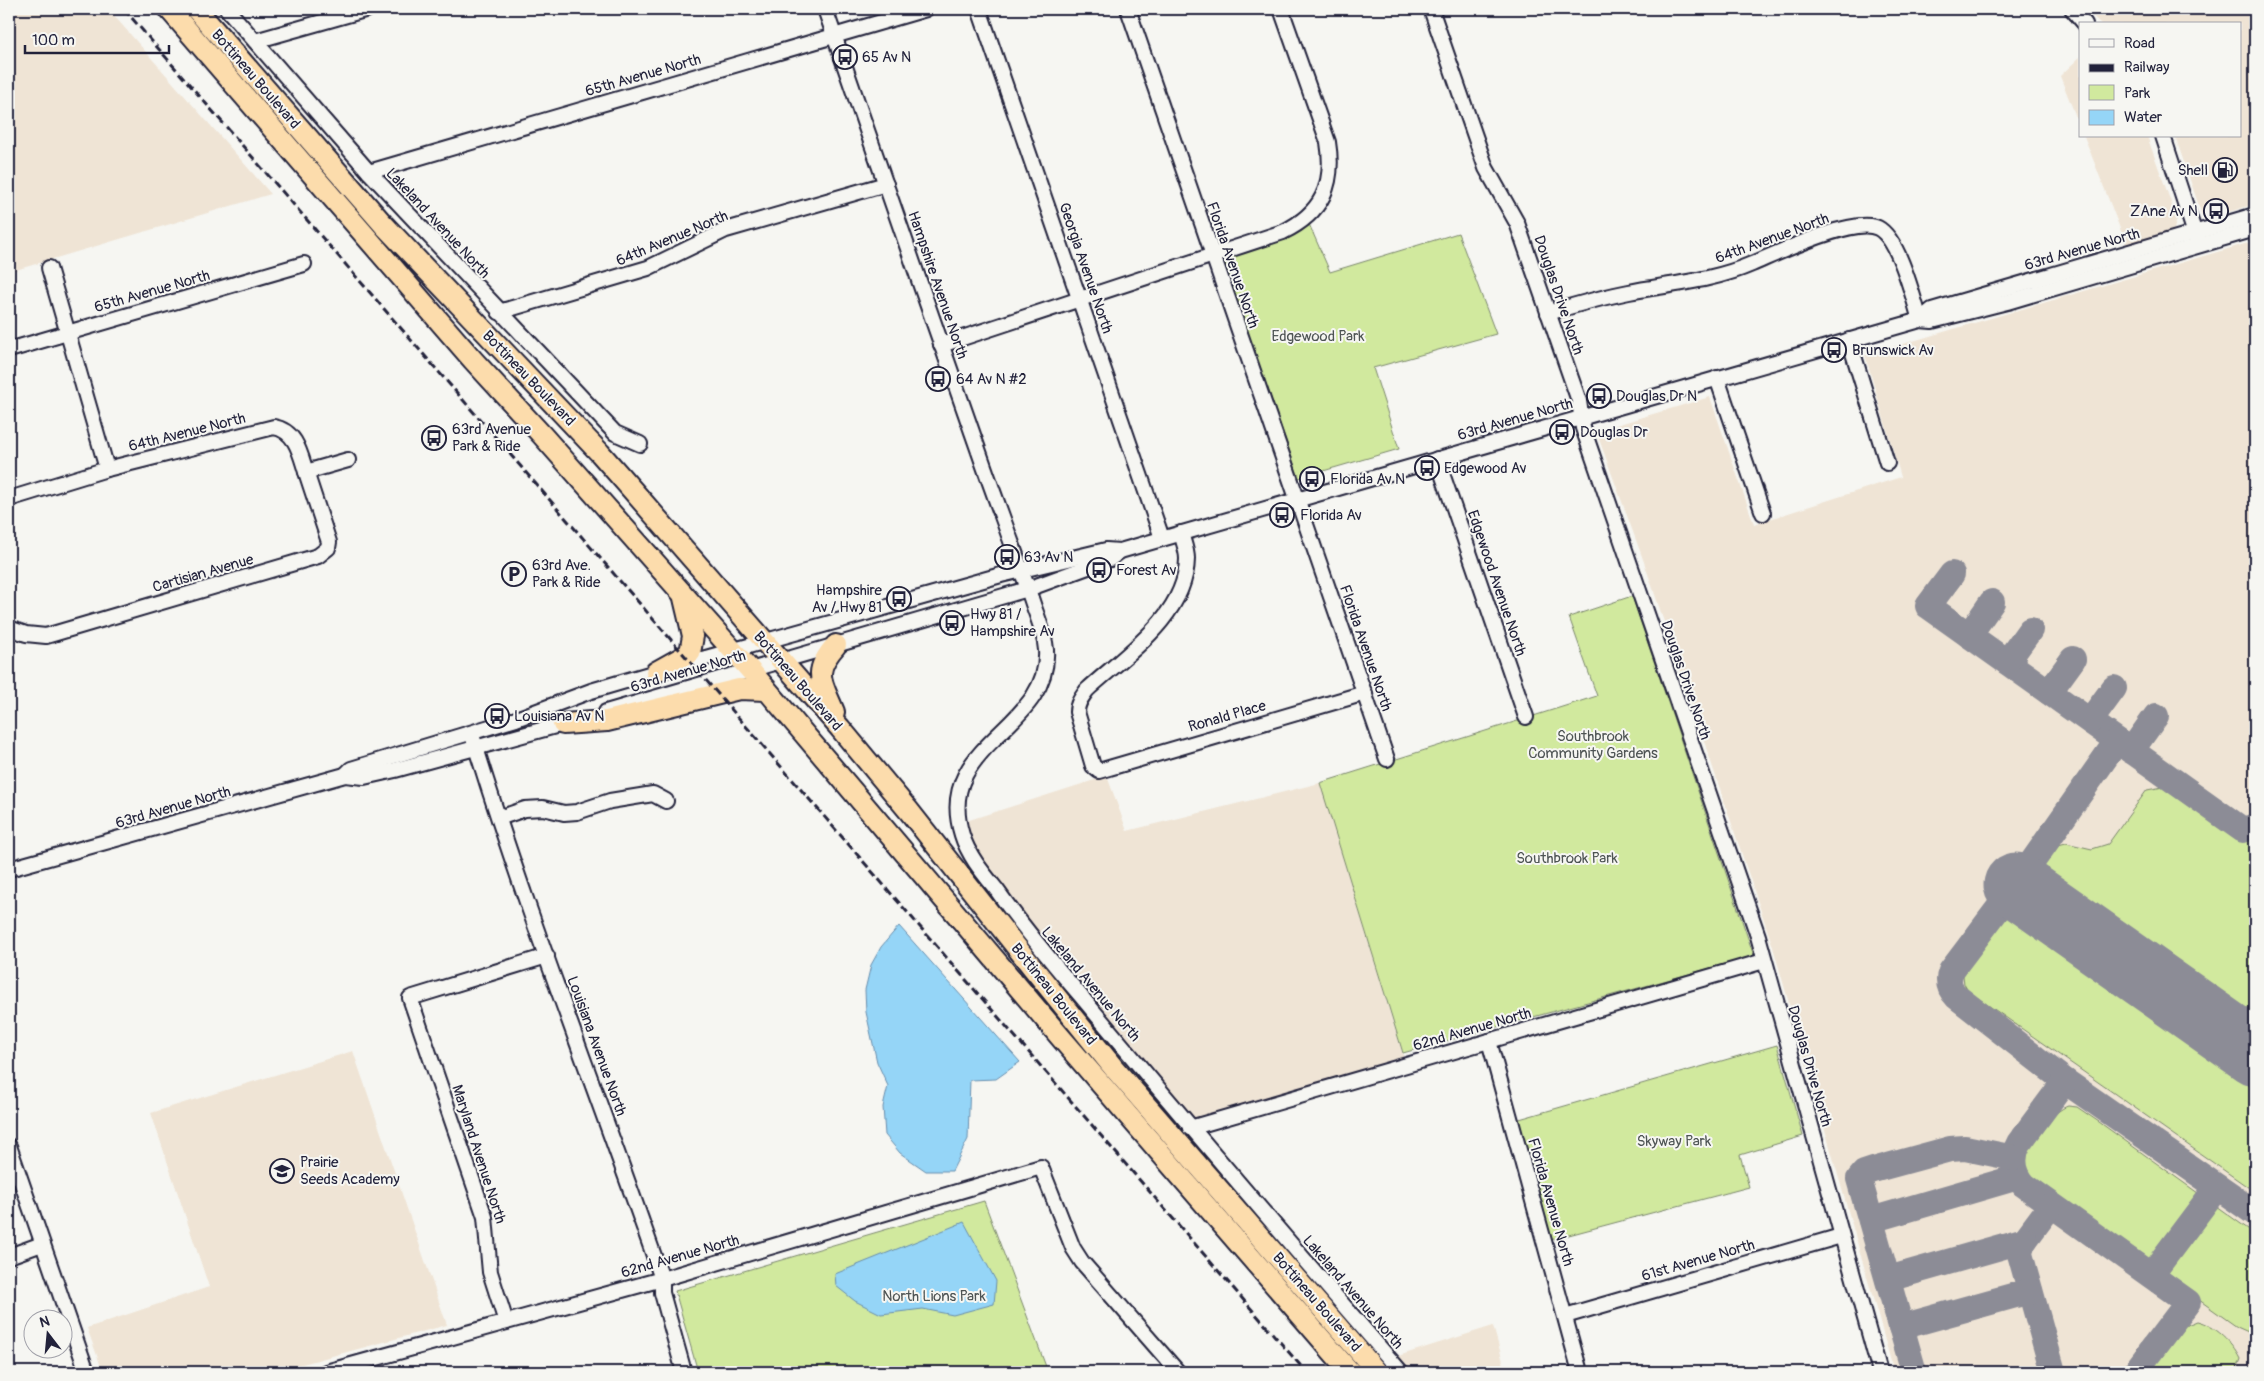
<svg xmlns="http://www.w3.org/2000/svg" width="2264" height="1381" viewBox="0 0 2264 1381" font-family="Pangolin,sans-serif">
<style>
.built{fill:#efe4d5}
.green{fill:#d1e99e;stroke:#7a866c}
.water{fill:#95d5f7;stroke:#678dac}
.lines{fill:none;stroke-linecap:round;stroke-linejoin:round}
.taxiway{stroke:#8c8c96;stroke-width:26}
.runway{stroke:#8c8c96;stroke-width:65}
.minor-casing{stroke:#22223b;stroke-width:18}
.highway-casing{stroke:#22223b;stroke-width:24}
.minor{stroke:#f6f6f2;stroke-width:14}
.highway{stroke:#fcdcac;stroke-width:20}
.rail{stroke:#22223b;stroke-width:3;stroke-dasharray:8 4;stroke-linecap:butt}
.labels{text-anchor:middle;stroke-width:4;stroke-linejoin:round;paint-order:stroke}
.poi-label{font-size:15px;fill:#22223b;stroke:#f6f6f2;text-anchor:start}
.street-label{font-size:15px;fill:#22223b;stroke:#f6f6f2}
.park-label{font-size:15px;fill:#4e5454;stroke:#f6f6f2}
</style>
<rect width="100%" height="100%" fill="#f6f6f2"/>
<filter id="ink" filterUnits="userSpaceOnUse"><feTurbulence type="fractalNoise" baseFrequency=".02" numOctaves="2"/><feDisplacementMap in="SourceGraphic" scale="10" xChannelSelector="R" yChannelSelector="G"/><feConvolveMatrix kernelMatrix="1 2 1 2 8 2 1 2 1" color-interpolation-filters="sRGB"/></filter>
<g filter="url(#ink)">
<g class="built">
<path d="M9,9H108L271,194L9,272Z"/>
<path d="M2085,9H2255V204L2212,217L2202,215L2175,136H2240V24H2101Z"/>
<path d="M2080,57V127L2060,76Z"/>
<path d="M2084,136H2147L2177,219L2174,229L2169,232L2126,244Z"/>
<path d="M2255,241V1372H1894L1773,947L1644,562L1596,431L1710,397L1754,524L1901,477L1865,355Z"/>
<path d="M1107,776L1127,831L1320,783L1404,1058L1196,1119L1190,1118L1066,971L980,861L963,822Z"/>
<path d="M353,1051L447,1325L273,1372H103L87,1328L209,1287L151,1113Z"/>
<path d="M1493,1326L1506,1372H1409L1395,1357Z"/>
</g>
<g class="green">
<path d="M1309,224L1330,272L1458,233L1496,334L1373,368L1399,449L1299,478L1223,261L1291,235Z"/>
<path d="M1632,596L1754,956L1403,1053L1320,783L1597,696L1569,617Z"/>
<path d="M2163,787L2230,834H2255V1031L2045,883L2039,867L2054,846L2066,843L2092,849L2108,844L2147,790Z"/>
<path d="M2015,913H2021L2029,918L2255,1076V1192L1968,991L1964,984L1963,976L1966,965L2003,917Z"/>
<path d="M1777,1045L1803,1136L1740,1155L1749,1187L1550,1240L1516,1120Z"/>
<path d="M2068,1106L2077,1107L2099,1122L2255,1234V1335L2237,1327L2028,1178C2024,1171 2020,1163 2023,1155C2028,1142 2054,1110 2068,1106Z"/>
<path d="M984,1201L1048,1372H698L675,1291Z"/>
<path d="M2197,1321C2214,1325 2233,1342 2241,1359L2236,1372H2148L2182,1327Z"/>
</g>
<g class="water">
<path d="M899,926L1020,1062L996,1079L970,1080L968,1139L952,1171H926L900,1153L885,1135L883,1107L888,1086L877,1062L866,1012L865,990L871,965L881,947Z"/>
<path d="M964,1222L996,1281L994,1304L953,1315L923,1309L881,1314L855,1301L836,1286L835,1274Z"/>
</g>
<g class="lines">
<g class="taxiway">
<path d="M1952,574L1928,606L2243,830L2255,826"/>
<path d="M1969,635L1992,602"/>
<path d="M2007,662L2030,630"/>
<path d="M2049,692L2073,659"/>
<path d="M2090,721L2114,688"/>
<path d="M2117,741L2016,885L1951,971C1947,981 1949,989 1957,997L2065,1081L2255,1213"/>
<path d="M2131,751L2156,716"/>
<path d="M2065,1081L2019,1143C2011,1158 2013,1172 2024,1185L2188,1302L2135,1372"/>
<path d="M2051,1205L2022,1244L2020,1254L2053,1372"/>
<path d="M1871,1220L2018,1177"/>
<path d="M2151,1275L2217,1187"/>
<path d="M1888,1279L2025,1240"/>
<path d="M1901,1327L2030,1291"/>
<path d="M1914,1372L1859,1179L1864,1173L1873,1170L1950,1149L1965,1148L2014,1158"/>
</g>
<path class="runway" d="M2016,885L2255,1053"/>
<defs>
<g id="minor">
<path d="M227,9L369,172L615,433L640,444"/>
<path d="M825,9C878,162 931,316 985,469C1001,514 1018,559 1033,604C1038,619 1045,634 1046,650C1051,730 933,743 962,835C968,855 983,873 996,889C1022,926 1051,961 1080,995C1186,1122 1293,1247 1401,1372"/>
<path d="M979,9L1162,538"/>
<path d="M1128,9L1387,759"/>
<path d="M1431,9L1486,168L1517,223L1579,401L1583,428L1758,936L1880,1372"/>
<path d="M2072,9L2085,24"/>
<path d="M255,41L368,9"/>
<path d="M2163,136L2197,240"/>
<path d="M369,172L926,9"/>
<path d="M49,268L107,469"/>
<path d="M499,312L648,268L726,230L886,184"/>
<path d="M1548,313C1575,305 1602,297 1629,292C1671,284 1713,281 1752,264C1776,254 1854,216 1878,228C1899,239 1913,297 1920,320"/>
<path d="M1920,320L1932,321L2007,302L2255,229"/>
<path d="M1849,340L1887,463"/>
<path d="M941,345L1283,232C1322,213 1335,185 1328,142L1281,9"/>
<path d="M9,350L304,264"/>
<path d="M1717,378L1763,513"/>
<path d="M1437,459L1526,717"/>
<path d="M9,499L107,469L274,427C296,431 300,453 306,472L348,460"/>
<path d="M1181,533C1183,541 1187,550 1187,559C1186,616 1125,655 1087,690C1082,697 1077,703 1077,712L1093,766L1099,771L1365,693"/>
<path d="M9,628L26,634L46,636L318,556L328,548L329,542L306,472"/>
<path d="M606,712L1028,589L1110,559L1120,551"/>
<path d="M473,738C529,921 600,1099 662,1279V1293L684,1372"/>
<path d="M345,775L351,769L516,719L591,691L656,672L1001,575L1106,550L1120,551L1920,320L1932,310L2255,215"/>
<path d="M499,818L525,809L543,808L564,813L577,812L610,801L653,794L666,801"/>
<path d="M9,869L345,775L364,777L395,770L570,722"/>
<path d="M1489,1041L1580,1372"/>
<path d="M1190,1128L1764,961"/>
<path d="M9,1146L87,1372"/>
<path d="M9,1256L42,1244"/>
<path d="M1565,1316L1841,1236"/>
<path d="M506,1322L490,1272L485,1217L410,998L547,956"/>
<path d="M326,1372L662,1279L1041,1167L1073,1248L1082,1262L1178,1372"/>
</g>
<g id="highway">
<path d="M169,9L473,360L542,435L751,671L1062,1039L1350,1372"/>
<path d="M196,9L383,224L600,453L840,728L909,811L1033,968L1113,1067L1377,1372"/>
<path d="M656,672L690,653L693,636L684,598"/>
<path d="M834,712C822,682 811,673 836,645"/>
<path d="M563,724L607,721L739,689L766,690"/>
</g>
</defs>
<use href="#minor" class="minor-casing"/>
<use href="#highway" class="highway-casing"/>
<use href="#minor" class="minor"/>
<use href="#highway" class="highway"/>
<path class="rail" d="M124,9L1306,1372"/>
</g>
</g>
<defs>
<symbol id="bus-ring" viewBox="-11 -11 22 22"><circle r="9.5" fill="#f6f6f2" stroke="#22223b" stroke-width="1.5"/><path d="M-5-6H5V4H4V6H2V4H-2V6H-4V4H-5ZM-3.5-4V0h7V-4ZM-3.5 1.2v1.5H-2V1.2ZM2 1.2v1.5H3.5V1.2Z" fill="#22223b"/></symbol>
<symbol id="fuel-ring" viewBox="-11 -11 22 22"><circle r="9.5" fill="#f6f6f2" stroke="#22223b" stroke-width="1.5"/><path d="M-5.5-6h7V0h2V4h1.3V-2.5L3-4.5l.8-.8L6-3V5H2.5V1h-1V6h-7ZM-4.2-4.7v3.2H.2V-4.7Z" fill="#22223b"/></symbol>
<symbol id="parking-ring" viewBox="-11 -11 22 22"><circle r="9.5" fill="#f6f6f2" stroke="#22223b" stroke-width="1.5"/><path d="M-3.5-5.5H1a3.5 3.5 0 0 1 0 7H-1V5.5H-3.5ZM-1-3.4V-.6H.8a1.4 1.4 0 0 0 0-2.8Z" fill="#22223b"/></symbol>
<symbol id="school-ring" viewBox="-11 -11 22 22"><circle r="9.5" fill="#f6f6f2" stroke="#22223b" stroke-width="1.5"/><path d="M0-5L7-2L0 1L-7-2ZM-4 1L0 2.5L4 1V4Q0 6-4 4Z" fill="#22223b"/></symbol>
</defs>
<g fill-rule="evenodd">
<use href="#bus-ring" x="831" y="43" width="28" height="28"/>
<use href="#fuel-ring" x="2211" y="156" width="28" height="28"/>
<use href="#bus-ring" x="2202" y="197" width="28" height="28"/>
<use href="#bus-ring" x="1820" y="336" width="28" height="28"/>
<use href="#bus-ring" x="924" y="365" width="28" height="28"/>
<use href="#bus-ring" x="1585" y="382" width="28" height="28"/>
<use href="#bus-ring" x="1548" y="418" width="28" height="28"/>
<use href="#bus-ring" x="420" y="424" width="28" height="28"/>
<use href="#bus-ring" x="1413" y="454" width="28" height="28"/>
<use href="#bus-ring" x="1298" y="465" width="28" height="28"/>
<use href="#bus-ring" x="1268" y="501" width="28" height="28"/>
<use href="#bus-ring" x="993" y="543" width="28" height="28"/>
<use href="#bus-ring" x="1085" y="556" width="28" height="28"/>
<use href="#parking-ring" x="500" y="560" width="28" height="28"/>
<use href="#bus-ring" x="885" y="585" width="28" height="28"/>
<use href="#bus-ring" x="938" y="609" width="28" height="28"/>
<use href="#bus-ring" x="483" y="702" width="28" height="28"/>
<use href="#school-ring" x="268" y="1157" width="28" height="28"/>
</g>
<g class="labels">
<g class="poi-label">
<text x="862" y="62">65 Av N</text>
<text x="2208" y="175" text-anchor="end">Shell</text>
<text x="2198" y="216" text-anchor="end">ZAne Av N</text>
<text x="1852" y="355">Brunswick Av</text>
<text x="956" y="384">64 Av N #2</text>
<text x="1616" y="401">Douglas Dr N</text>
<text x="452" y="434">63rd Avenue<tspan x="452" dy="17">Park &amp; Ride</tspan></text>
<text x="1580" y="437">Douglas Dr</text>
<text x="1444" y="473">Edgewood Av</text>
<text x="1330" y="484">Florida Av N</text>
<text x="1300" y="520">Florida Av</text>
<text x="1024" y="562">63 Av N</text>
<text x="532" y="570">63rd Ave.<tspan x="532" dy="17">Park &amp; Ride</tspan></text>
<text x="1116" y="575">Forest Av</text>
<text x="882" y="595" text-anchor="end">Hampshire<tspan x="882" dy="17">Av / Hwy 81</tspan></text>
<text x="970" y="619">Hwy 81 /<tspan x="970" dy="17">Hampshire Av</tspan></text>
<text x="514" y="721">Louisiana Av N</text>
<text x="300" y="1167">Prairie<tspan x="300" dy="17">Seeds Academy</tspan></text>
</g>
<g class="street-label">
<text transform="translate(643 75) rotate(-16)" y="5">65th Avenue North</text>
<text transform="translate(256 79) rotate(49)" y="5">Bottineau Boulevard</text>
<text transform="translate(438 223) rotate(47)" y="5">Lakeland Avenue North</text>
<text transform="translate(672 238) rotate(-23)" y="5">64th Avenue North</text>
<text transform="translate(1772 238) rotate(-20)" y="5">64th Avenue North</text>
<text transform="translate(2082 249) rotate(-16)" y="5">63rd Avenue North</text>
<text transform="translate(1233 265) rotate(71)" y="5">Florida Avenue North</text>
<text transform="translate(1086 268) rotate(71)" y="5">Georgia Avenue North</text>
<text transform="translate(938 285) rotate(71)" y="5">Hampshire Avenue North</text>
<text transform="translate(152 291) rotate(-16)" y="5">65th Avenue North</text>
<text transform="translate(1559 295) rotate(71)" y="5">Douglas Drive North</text>
<text transform="translate(529 378) rotate(46)" y="5">Bottineau Boulevard</text>
<text transform="translate(1515 419) rotate(-16)" y="5">63rd Avenue North</text>
<text transform="translate(187 432) rotate(-14)" y="5">64th Avenue North</text>
<text transform="translate(203 573) rotate(-16)" y="5">Cartisian Avenue</text>
<text transform="translate(1497 583) rotate(71)" y="5">Edgewood Avenue North</text>
<text transform="translate(1366 648) rotate(71)" y="5">Florida Avenue North</text>
<text transform="translate(688 671) rotate(-16)" y="5">63rd Avenue North</text>
<text transform="translate(1686 680) rotate(71)" y="5">Douglas Drive North</text>
<text transform="translate(798 681) rotate(49)" y="5">Bottineau Boulevard</text>
<text transform="translate(1227 716) rotate(-16)" y="5">Ronald Place</text>
<text transform="translate(173 807) rotate(-16)" y="5">63rd Avenue North</text>
<text transform="translate(1091 984) rotate(50)" y="5">Lakeland Avenue North</text>
<text transform="translate(1054 994) rotate(51)" y="5">Bottineau Boulevard</text>
<text transform="translate(1472 1029) rotate(-16)" y="5">62nd Avenue North</text>
<text transform="translate(597 1046) rotate(70)" y="5">Louisiana Avenue North</text>
<text transform="translate(1810 1066) rotate(74)" y="5">Douglas Drive North</text>
<text transform="translate(479 1154) rotate(72)" y="5">Maryland Avenue North</text>
<text transform="translate(1551 1202) rotate(74)" y="5">Florida Avenue North</text>
<text transform="translate(680 1256) rotate(-16)" y="5">62nd Avenue North</text>
<text transform="translate(1698 1260) rotate(-16)" y="5">61st Avenue North</text>
<text transform="translate(1353 1292) rotate(49)" y="5">Lakeland Avenue North</text>
<text transform="translate(1317 1302) rotate(49)" y="5">Bottineau Boulevard</text>
</g>
<g class="park-label">
<text x="1318" y="341">Edgewood Park</text>
<text x="1593" y="741">Southbrook<tspan x="1593" dy="17">Community Gardens</tspan></text>
<text x="1567" y="863">Southbrook Park</text>
<text x="1674" y="1146">Skyway Park</text>
<text x="934" y="1301">North Lions Park</text>
</g>
</g>
<rect width="2264" height="1381" fill="none" stroke="#f6f6f2" stroke-width="30"/>
<rect x="15" y="15" width="2234" height="1351" fill="none" stroke="#22223b" stroke-width="2" filter="url(#ink)"/>
<rect x="2079" y="22" width="162" height="115" fill="#f6f6f2" stroke="#a1a1a9"/>
<rect x="2089" y="39" width="25" height="8" fill="#f6f6f2" stroke="#a1a1a9"/>
<text x="2124" y="48" font-size="15" fill="#22223b">Road</text>
<rect x="2089" y="64" width="25" height="8" fill="#22223b" stroke="#a1a1a9"/>
<text x="2124" y="72" font-size="15" fill="#22223b">Railway</text>
<rect x="2089" y="85" width="25" height="15" fill="#d1e99e" stroke="#a1a1a9"/>
<text x="2124" y="98" font-size="15" fill="#22223b">Park</text>
<rect x="2089" y="110" width="25" height="15" fill="#95d5f7" stroke="#a1a1a9"/>
<text x="2124" y="122" font-size="15" fill="#22223b">Water</text>
<g transform="translate(48 1334) rotate(344)"><circle r="24" fill="#f6f6f2" stroke="#a1a1a9"/>
<path d="M0-4L9 19L0 12L-9 19Z" fill="#22223b"/>
<text y="-8" font-size="14" font-weight="bold" text-anchor="middle" fill="#22223b">N</text>
</g>
<path d="M25 45v8h144v-8" fill="none" stroke="#22223b" stroke-width="2.5"/>
<text x="32" y="45" font-size="15" fill="#22223b" stroke="#f6f6f2" stroke-width="4" paint-order="stroke">100 m</text>
</svg>
